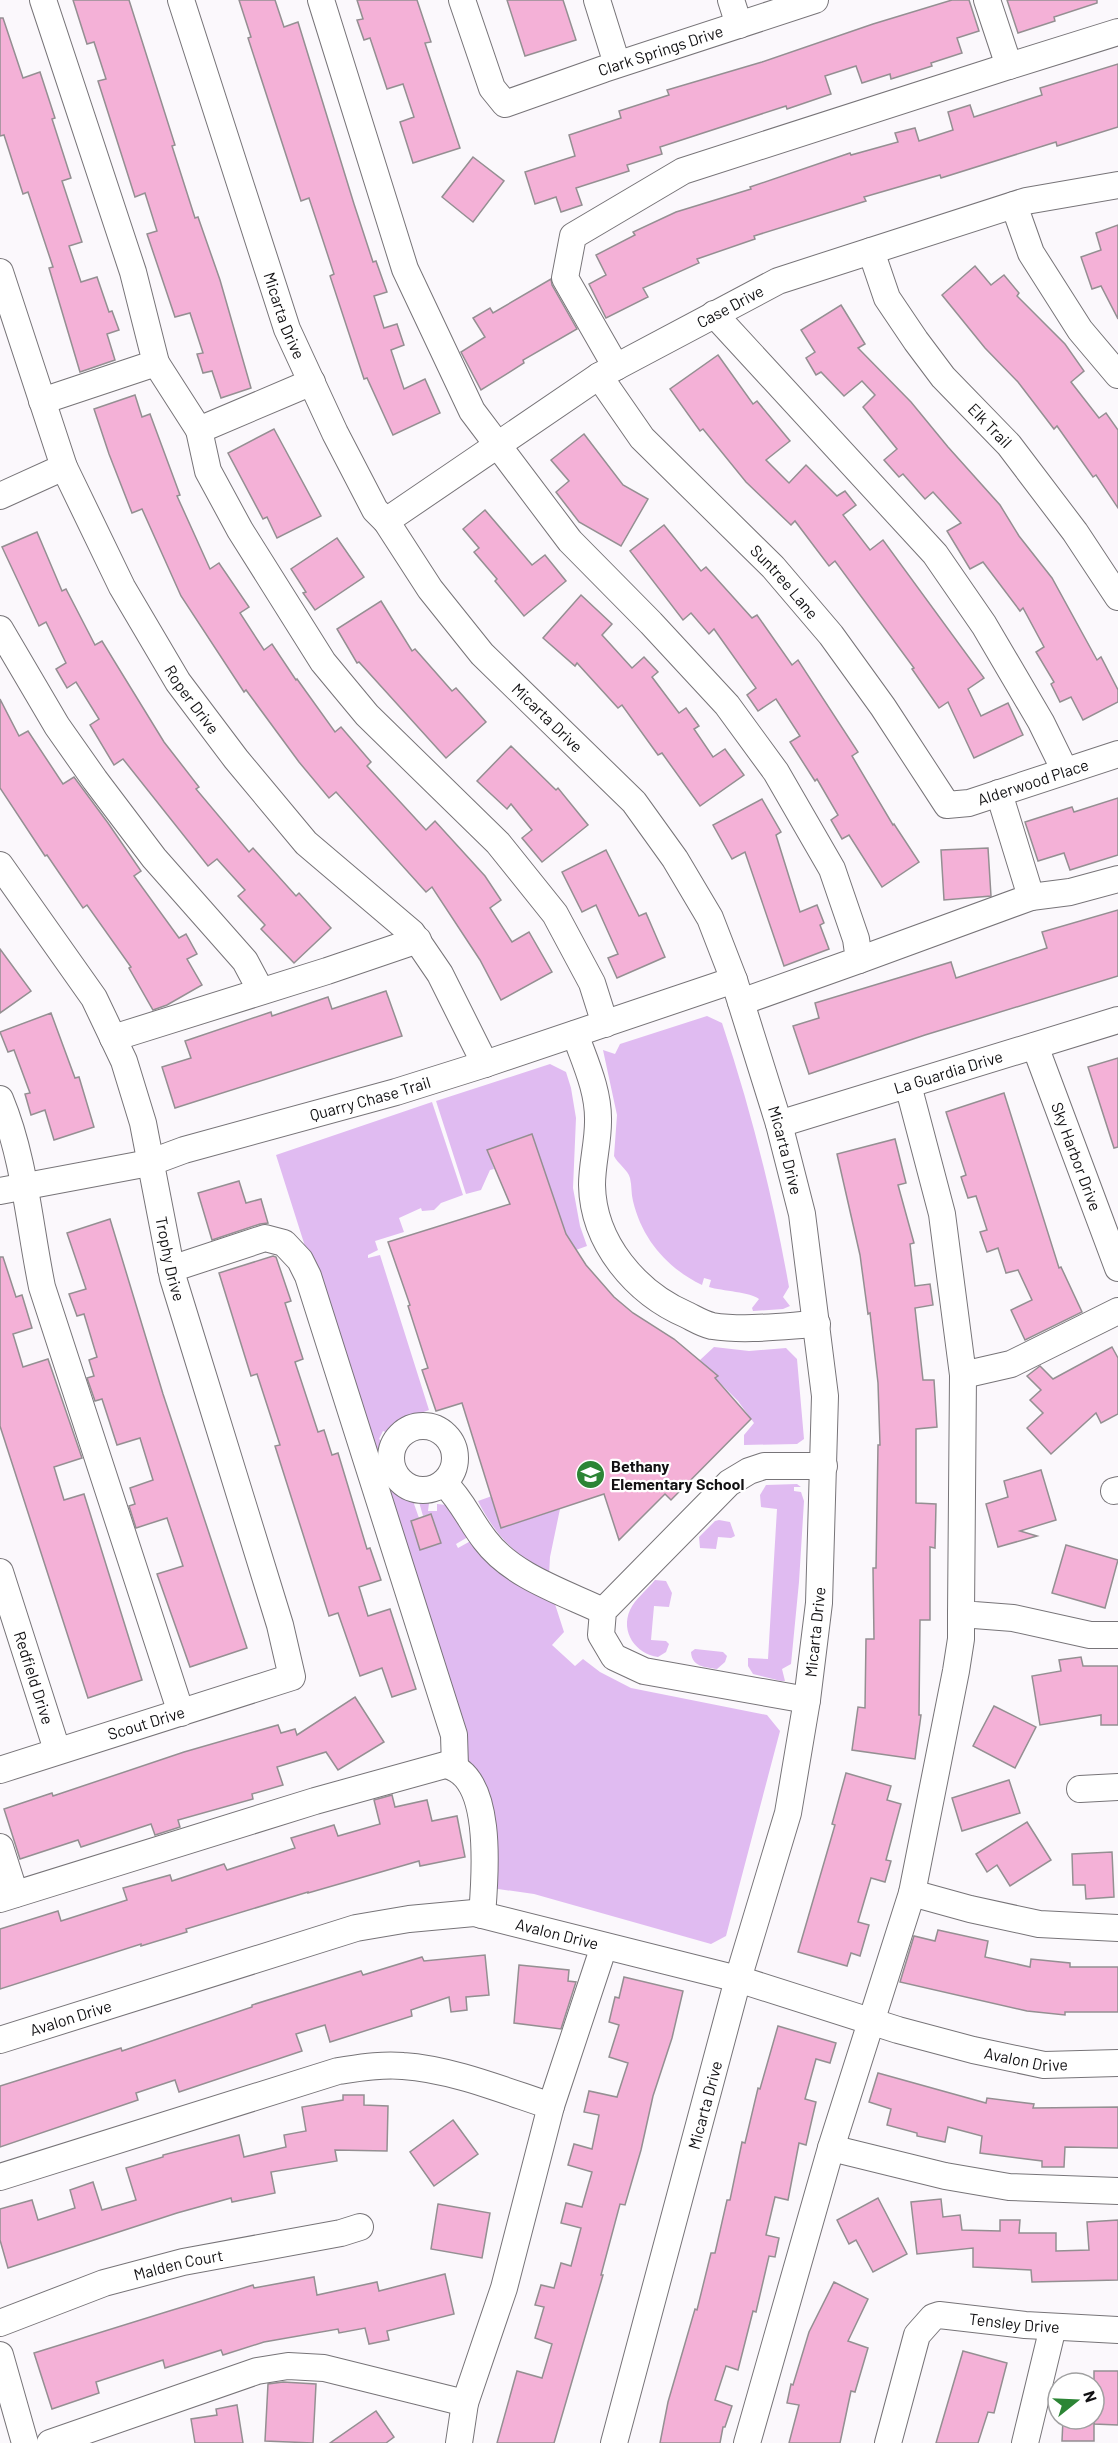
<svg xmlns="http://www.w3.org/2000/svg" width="1118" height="2443" viewBox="0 0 1118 2443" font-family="Barlow,sans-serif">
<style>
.green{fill:#e0bbf1}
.building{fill:#f4b1d7;stroke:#948f92;stroke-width:1.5}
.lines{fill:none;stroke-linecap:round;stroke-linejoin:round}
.minor-casing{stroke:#777478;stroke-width:28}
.minor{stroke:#fff;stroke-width:26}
.labels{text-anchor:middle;stroke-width:4.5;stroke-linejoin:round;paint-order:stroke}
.street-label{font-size:16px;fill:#121113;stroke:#fff}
.poi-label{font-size:16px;font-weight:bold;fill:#121113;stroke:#fff;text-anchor:start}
</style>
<rect width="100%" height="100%" fill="#fbf8fc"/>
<g class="green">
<path d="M707,1016L722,1023C751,1110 773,1197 789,1287L783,1297L790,1306L783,1309L753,1311L752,1308L759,1299C751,1292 722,1291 709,1287L711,1280L704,1278L702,1285C667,1268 642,1239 633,1201C631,1194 632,1186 630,1178C628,1170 618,1164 614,1156L617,1115L603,1050L615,1054L620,1044Z"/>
<path d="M550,1064L566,1072L571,1088L576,1118L573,1188L580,1226L587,1246L576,1250L566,1234L532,1134L488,1150L494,1169L490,1170L481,1190L466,1194L436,1101Z"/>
<path d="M432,1102L463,1195L441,1203L434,1210L422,1211L421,1208L399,1218L404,1232L375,1241L378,1250L368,1255V1258L380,1255L429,1410L405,1419L390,1434L383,1431L379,1439L386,1444C380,1469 389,1490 413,1501L419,1518L411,1521L420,1550L440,1543L430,1514L423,1516L419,1502L429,1503L428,1511H437V1504L455,1506L473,1534L456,1544L458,1548L476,1538L553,1598L564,1632L552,1645L575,1666L583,1659L600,1672L631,1688L767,1715L780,1731L726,1936L711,1944L534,1894L491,1888L488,1822L276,1155Z"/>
<path d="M714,1347L749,1351L786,1348L797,1359L804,1439L797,1444L744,1445V1435L754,1423L738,1401L715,1378L717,1376L700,1360Z"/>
<path d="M797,1484L801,1487H794V1491L801,1492L804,1501L799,1582L791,1664L782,1669L785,1681H781L753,1674L748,1666V1658L768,1659L777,1509L761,1507L760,1495L766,1485Z"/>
<path d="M492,1496L501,1528L560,1509L550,1557L549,1575C515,1554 496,1537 478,1501Z"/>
<path d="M719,1520L730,1522L735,1536L731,1538L718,1537L716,1549L700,1548L699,1537L715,1521Z"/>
<path d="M655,1580L666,1581L672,1593L669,1607L654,1606L651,1640L666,1641L669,1644L666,1652L658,1657C636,1654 620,1632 630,1610C635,1599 647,1590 655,1580Z"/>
<path d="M695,1649L723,1652L727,1656L725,1662L717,1669C705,1667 692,1667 691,1652Z"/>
</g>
<g class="building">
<path d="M73,0H129L175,145L172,146L195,218L198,217L220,280L251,388L221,398L212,371L203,373L197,354L203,353L190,313L175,317L147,234L157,231L145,193L135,197L98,81L106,79L94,42L87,44Z"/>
<path d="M239,0H275L284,27L298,22L354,204L373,262L376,261L387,292L374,296L384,328L397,324L404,345L391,350L404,389L425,379L440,413L393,435L367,378L364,379L330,276L334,274L309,198L301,201L248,38L251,37Z"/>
<path d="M357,0H417L431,42L425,43L460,148L413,163L400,122L414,117L403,84L387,89L370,38L364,40L357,20L363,19Z"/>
<path d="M507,0H563L576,40L525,56Z"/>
<path d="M952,0H969L979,31L957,38L962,53L931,63L932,66L891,79L890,74L862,83L856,66L825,76L831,94L787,109L786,106L660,147L662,154L627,165L629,171L576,188L582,205L561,212L556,197L535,204L525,172L575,156L569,135L621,118L619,111L669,95L667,90L762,62L873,24Z"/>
<path d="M1007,0H1097V3L1054,17L1055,21L1018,33Z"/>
<path d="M0,18H3L23,78L40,72L55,118L52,119L71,178L62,181L82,242L69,246L81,282L97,277L109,312L112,311L119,330L107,334L115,360L80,372L49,268L53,267L28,192L23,194L4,135L0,136Z"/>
<path d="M1118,64V127L1057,146L1056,142L941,178L940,175L864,197L866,201L754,236L755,239L697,259L699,263L643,288L648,297L606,318L589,284L606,275L596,255L635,235L633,232L676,212L751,189L750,187L850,153L851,155L898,142L895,133L915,128L919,141L953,130L948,112L970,105L974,117L1042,95L1040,88Z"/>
<path d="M473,157L504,181L473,222L442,197Z"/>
<path d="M1118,225V319L1101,286L1092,289L1081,257L1101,250L1096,233Z"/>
<path d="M975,266L991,285L1004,275L1019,293L1017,296L1065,344L1084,371L1071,382L1099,418L1106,413L1118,430V508L1096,475L1093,477L1057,426L1054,429L1018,382L985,348L942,295Z"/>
<path d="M551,279L552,285L577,329L523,360L524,363L481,390L461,352L485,337L473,318L490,308L493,313Z"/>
<path d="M841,305L865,344L858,348L911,402L948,447L1000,505L1019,536L1052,578L1097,660L1101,657L1118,690V702L1083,720L1071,697L1060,702L1051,684L1054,682L1036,652L1044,647L1023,608L1020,611L983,562L970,569L947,531L961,523L933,492L925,499L903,474L899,477L884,460L897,449L863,407L875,395L862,381L844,396L821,372L816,375L806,358L815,352L801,330Z"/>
<path d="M718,355L753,404L757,401L790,441L766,460L789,483L806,465L837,496L845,491L856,505L843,515L870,550L883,540L984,678L968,689L981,716L1008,703L1023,735L974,758L948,702L939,708L912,669L914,668L835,561L829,566L795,521L791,525L746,482L703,429L700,431L670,389Z"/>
<path d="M135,395L142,417L150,414L180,495L177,496L210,569L219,563L249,607L240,613L264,650L272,644L296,680L297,679L335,732L341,727L371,762L367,766L426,830L435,821L485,876L501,900L490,908L512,942L529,932L552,972L501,1000L480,960L432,887L426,892L336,792L329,798L299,762L246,690L244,692L181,596L142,509L132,513L109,454L94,409Z"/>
<path d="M274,429L321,516L277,538L267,517L263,519L228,453Z"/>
<path d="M584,434L623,485L648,499L621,546L579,522L556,492L569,481L551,460Z"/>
<path d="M485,510L532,565L545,555L566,581L524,616L495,581L497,579L474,552L479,548L463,529Z"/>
<path d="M664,525L701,571L706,567L752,618L757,615L792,665L798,660L858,752L852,756L893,825L894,824L919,862L882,887L849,835L842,839L831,820L838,815L817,779L815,781L790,742L800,736L776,699L758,711L747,695L756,688L714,629L709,634L691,613L683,620L630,551Z"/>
<path d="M37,532L62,591L66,589L95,645L102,641L164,742L199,787L196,789L249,852L253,848L296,896L299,893L331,928L294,963L261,929L265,925L238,896L245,890L217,859L208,866L123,759L114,765L90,725L99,719L76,682L67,688L56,669L66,663L46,622L39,626L2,547Z"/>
<path d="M337,538L364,577L315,610L303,593L306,592L291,569Z"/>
<path d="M581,595L612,624L602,635L632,668L644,657L658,672L652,677L679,713L686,708L699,726L694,729L713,757L725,749L744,775L700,806L662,753L658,755L622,705L618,708L577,663L575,666L543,638Z"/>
<path d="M381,601L412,651L415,649L452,691L456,688L486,722L446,758L359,662L357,663L337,629Z"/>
<path d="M0,699L19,736L28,731L63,784L74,777L108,823L141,871L134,876L179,938L186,934L197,954L187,959L202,985L167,1005L153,1010L129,968L131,967L87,905L83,908L47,855L45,856L0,788Z"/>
<path d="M511,746L556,790L558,788L588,825L542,862L522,838L532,830L511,804L507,809L477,781Z"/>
<path d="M1118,798V855L1070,870L1064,853L1038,861L1025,822L1072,807L1074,812Z"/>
<path d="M762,799L781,832L776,835L800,912L817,905L824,923L820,925L829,949L784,966L745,852L732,859L713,825Z"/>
<path d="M988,848L991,896L944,900L941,850Z"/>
<path d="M606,850L639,916L646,913L665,957L617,978L608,958L618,954L596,905L582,912L562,872Z"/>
<path d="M1118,910V976L925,1035L809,1074L793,1026L819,1018L815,1003L951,962L956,978L1047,948L1042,932Z"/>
<path d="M0,949L31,991L0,1013Z"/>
<path d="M386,991L402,1036L175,1108L162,1067L191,1058L185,1041L271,1012L272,1016L328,997L332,1009Z"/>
<path d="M51,1013L75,1078L79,1077L94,1127L54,1140L45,1110L31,1115L25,1094L30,1093L14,1050L8,1052L0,1032Z"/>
<path d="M1118,1058V1147L1114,1148L1088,1067Z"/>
<path d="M1004,1093L1059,1268L1061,1267L1082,1312L1025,1340L1011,1310L1032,1300L1018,1270L1006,1273L998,1248L987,1252L980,1232L987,1230L976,1196L968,1198L961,1177L966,1175L946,1112Z"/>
<path d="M532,1134L566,1234L586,1265L614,1297L633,1313L674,1339L718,1376L715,1378L751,1419L671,1500L665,1494L619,1540L604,1494L501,1528L462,1403L436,1411L422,1370L428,1368L408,1306L410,1305L388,1242L510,1204L487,1150Z"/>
<path d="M895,1139L906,1183L898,1185L914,1243L910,1244L915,1286L930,1284L933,1305L915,1308L923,1380H934L937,1427L916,1429V1503L936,1504L935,1548L930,1547V1620H920L919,1715H921L915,1759L852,1750L858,1707L865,1708L866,1639H874L873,1568H876L878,1445H880L878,1383L870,1313L868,1314L860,1255L837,1154Z"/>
<path d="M239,1181L246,1203L261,1199L268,1223L260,1224L212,1240L198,1193Z"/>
<path d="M110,1219L163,1394L247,1648L190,1667L157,1574L183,1566L167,1518L136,1528L129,1506L135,1504L130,1488L153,1480L140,1438L117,1445L102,1399L95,1401L87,1378L94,1376L89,1360L97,1357L84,1314L77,1316L69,1294L86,1289L67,1233Z"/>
<path d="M273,1256L276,1257L291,1301L285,1303L303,1359L295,1362L318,1432L324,1430L332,1455L338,1453L367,1549L370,1548L381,1580L359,1587L368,1616L390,1609L416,1689L392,1697L382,1668L360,1676L338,1613L329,1616L275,1446L280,1445L257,1374L251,1376L219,1273Z"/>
<path d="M0,1257H3L16,1297L22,1295L32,1328L13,1334L23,1367L48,1359L82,1458L54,1467L64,1500L84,1494L142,1680L88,1698L0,1426Z"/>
<path d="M1112,1347L1118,1358V1414L1101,1423L1096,1413L1051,1454L1027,1428L1043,1413L1030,1400L1041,1390L1027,1376L1040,1366L1053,1379Z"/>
<path d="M1041,1470L1056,1520L1020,1531L1037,1536L998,1547L986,1504L1008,1497L1004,1481Z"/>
<path d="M431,1514L441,1543L420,1550L411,1521Z"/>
<path d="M1066,1545L1118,1560L1105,1608L1052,1593Z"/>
<path d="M1081,1657L1083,1666H1118V1725H1101V1715L1040,1725L1032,1676L1061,1671L1059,1660Z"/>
<path d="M355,1697L384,1742L338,1770L326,1752L277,1767L283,1785L252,1794L253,1799L178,1820L180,1827L155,1835L151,1824L81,1847L78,1840L20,1859L4,1809L52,1793L53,1796L184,1752L278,1725L281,1733L295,1729L297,1735Z"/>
<path d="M994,1706L1036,1727L1015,1768L973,1746Z"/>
<path d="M846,1773L891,1786L887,1800L901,1804L886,1860L891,1861L885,1882L871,1878L858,1922L869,1925L860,1956L851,1953L847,1966L798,1952L835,1825L832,1824Z"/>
<path d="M1009,1780L1020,1813L962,1831L952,1798Z"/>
<path d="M392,1795L395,1807L427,1800L432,1821L457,1816L465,1857L420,1866L419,1861L308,1893V1892L186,1929L187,1932L141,1946V1944L0,1989V1929L58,1911L61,1921L127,1900L123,1888L170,1875L172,1881L224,1864L227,1870L295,1848L291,1838L334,1825L338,1836L380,1824L374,1800Z"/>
<path d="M1027,1822L1051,1860L1010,1886L997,1865L987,1872L976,1854Z"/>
<path d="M1112,1852L1114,1897L1086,1899L1085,1885H1073L1072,1854Z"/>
<path d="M938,1930L988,1941L985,1957L1030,1967L1031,1959L1070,1963V1967H1118V2012H1065V2015L1027,2011L900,1982L914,1936L935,1941Z"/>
<path d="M485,1955L489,1995L466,1997L467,2010L451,2012L449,1997L411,2010L412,2016L330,2042L325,2025L296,2034L302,2051L179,2092L175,2080L136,2093L138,2100L0,2147V2086L121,2048L122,2051L252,2007V2005L361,1971L363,1975L422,1957L424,1961Z"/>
<path d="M519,1965L569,1970L568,1981L576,1982L561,2029L514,2023Z"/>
<path d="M624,1977L683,1991L672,2038L653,2096L641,2150L625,2205L620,2204L601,2275H603L554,2443H497L517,2371L542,2378L552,2344L535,2338L544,2307L535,2305L541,2285L554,2288L561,2263L571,2266L581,2228L561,2223L566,2203L582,2207L592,2172L568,2165L574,2144L592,2149L599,2115L584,2112L589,2091L617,2097L628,2063L609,2057L619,2025L609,2022L615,1997L619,1998Z"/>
<path d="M778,2026L836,2043L830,2063L816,2059L805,2099L816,2102L806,2145L799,2143L788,2200L775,2197L766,2235L779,2238L775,2257L769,2256L756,2312L753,2311L738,2370L726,2366L715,2400L732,2406L725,2427H723L720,2443H660L668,2402L695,2309L697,2310L711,2253H715L727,2200H730L742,2142L745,2143L758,2088L760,2089Z"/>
<path d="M878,2073L986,2103L987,2098L1034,2104L1033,2108L1118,2107V2148L1065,2147L1064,2167H1042V2161L980,2153L982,2136L948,2127L945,2142L917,2136V2133L887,2125L891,2109L869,2102Z"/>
<path d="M343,2095H364V2105L388,2106L387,2151L335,2150L337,2161L271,2172L275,2193L232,2202L231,2198L177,2213L8,2268L0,2240V2209L32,2200L38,2220L75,2208L70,2190L93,2182L102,2210L136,2200L126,2168L163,2157V2155L239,2135L244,2157L286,2147L284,2135L306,2131L302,2107L343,2100Z"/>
<path d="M453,2120L478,2154L434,2186L410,2152Z"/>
<path d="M878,2198L907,2254L873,2272L856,2240L849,2244L837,2220Z"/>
<path d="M941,2199L943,2217L960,2215L962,2230L1000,2231V2220H1020L1019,2233H1056V2251L1089,2250L1087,2222L1118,2220V2280L1032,2282L1031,2270L973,2267V2248L917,2254L911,2202Z"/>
<path d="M438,2204L490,2213L482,2258L431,2249Z"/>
<path d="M445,2274L454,2314L387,2331L389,2340L369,2344L365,2328L339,2333L338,2329L264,2342L223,2355L221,2350L165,2368L163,2360L96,2382L99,2393L52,2409L34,2353L253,2285L254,2288L314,2277L317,2295L377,2282L379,2291Z"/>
<path d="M834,2282L868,2299L848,2341L868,2348L855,2392L851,2391L840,2443H789L799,2405L787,2403L791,2384L793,2385L809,2332Z"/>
<path d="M963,2351L1007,2363L994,2413L988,2412L978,2443H936Z"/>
<path d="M1094,2371H1118V2425L1094,2424Z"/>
<path d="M283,2382L316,2384L313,2443L265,2441L268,2384Z"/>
<path d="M237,2405L243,2443H195L191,2419L217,2415L216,2409Z"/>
<path d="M376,2411L394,2437L386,2443H330Z"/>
<path d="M1063,2419H1094V2441H1062Z"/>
</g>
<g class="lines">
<defs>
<g id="minor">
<path id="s1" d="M181,0L287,329L335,433L375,510L386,521L430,589L482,654L634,802L675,859L710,918L734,980L779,1124L802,1214L825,1396L819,1603L807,1700L788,1813L738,1979L614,2443"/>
<path d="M321,0L405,269L472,411L570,541L651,623L727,705L776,772L832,869L856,939L859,960L741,1002"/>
<path id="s2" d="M462,0L492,88L505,104L604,69L815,0"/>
<path d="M597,0L617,64"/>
<path d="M731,0L739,25"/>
<path d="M987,0L1009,66L1118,32"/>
<path d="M1014,205L1031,253L1080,330L1118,375"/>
<path id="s3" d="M871,251L887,298L916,341L943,377L1009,445L1075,532L1118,597"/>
<path id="s4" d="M0,272L64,467L122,587L178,682L236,759L306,843L412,933L440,974L485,1064"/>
<path d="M714,314L935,554L984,625L1041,722L1065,771"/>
<path d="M156,363L199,430L312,382"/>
<path d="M616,367L565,278L573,236L683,171L1009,66"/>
<path id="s5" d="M599,376L642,438L773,567L831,635L883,707L947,805L969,803L1118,754"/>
<path d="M42,401L156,363L133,272L43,0"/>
<path d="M199,430L208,471L240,530L323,662L367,715L498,843L555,914L592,983L605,1024"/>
<path d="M0,496L64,467"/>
<path id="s6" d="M386,521L599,376L778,281L1026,201L1118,185"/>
<path d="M0,629L57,726L95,780L154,858L245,961L261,991"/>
<path id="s7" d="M0,865L94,998L124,1061L143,1123L173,1278L280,1625L292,1677L0,1770"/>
<path d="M1031,897L1070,892L1118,879"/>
<path d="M859,960L1031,897L999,793"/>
<path d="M575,1034C585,1062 599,1091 598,1122C598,1143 592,1164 592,1185C593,1243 636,1293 687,1315C695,1319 703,1324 712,1326C746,1331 783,1326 817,1324"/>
<path d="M113,1038L327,971L418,940"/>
<path id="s8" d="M1035,1046L1118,1268"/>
<path d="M908,1085L942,1214L963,1375L1011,1364L1118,1311"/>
<path d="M0,1099C25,1159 29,1224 42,1287L181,1713"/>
<path id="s9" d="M779,1124L1118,1020"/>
<path id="s10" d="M0,1191L149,1163L184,1150L396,1092L485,1064L734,980"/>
<path d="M171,1269L265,1238L284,1243L300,1260L308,1276L454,1735L455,1767"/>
<path d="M963,1375L961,1614L1013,1618L1090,1635H1118"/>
<circle cx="423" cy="1458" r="32"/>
<path d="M444,1483C462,1500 470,1521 485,1540C512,1576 563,1592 603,1611"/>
<path d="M1114,1491L1118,1490"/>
<path id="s11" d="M0,1572L57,1750"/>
<path d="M807,1700L644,1671L614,1657L601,1635L603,1611L729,1483L749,1471L764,1466H824"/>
<path d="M1080,1789L1118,1787"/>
<path d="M0,1847L15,1894"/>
<path d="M912,1893L970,1909L1039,1924L1118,1928"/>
<path d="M0,1899L315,1801L445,1765C495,1774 485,1878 482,1915"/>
<path id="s12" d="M0,2040L356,1928L409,1919L474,1913L738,1979L898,2030L973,2050L1044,2065L1118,2063"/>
<path d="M831,2148L945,2176L1009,2187L1118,2191"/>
<path d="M0,2177L338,2071C359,2068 381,2064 403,2066C451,2069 505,2091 551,2106L604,1946"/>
<path id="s13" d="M0,2323L104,2283L183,2262L341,2233L360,2227"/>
<path d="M0,2355L25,2443"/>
<path d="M50,2443L257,2371L288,2366L324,2368L465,2403"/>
<path d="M459,2443L465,2403L504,2288L551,2106"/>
<path d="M747,2443L831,2148L912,1893L956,1671L961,1639V1614"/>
<path id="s14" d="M888,2443L917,2335L933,2317L939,2315L1025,2325L1118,2330"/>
<path d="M1025,2443L1053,2327"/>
</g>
</defs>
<use href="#minor" class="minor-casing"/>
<use href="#minor" class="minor"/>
</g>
<defs>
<symbol id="school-disc" viewBox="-11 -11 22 22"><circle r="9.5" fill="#2c8535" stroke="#fff"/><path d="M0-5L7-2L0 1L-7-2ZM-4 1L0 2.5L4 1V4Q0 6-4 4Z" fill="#fff"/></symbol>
</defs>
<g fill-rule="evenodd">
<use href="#school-disc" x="574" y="1458" width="33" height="33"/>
</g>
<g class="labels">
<g class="street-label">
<text dy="6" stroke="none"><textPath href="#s2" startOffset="278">Clark Springs Drive</textPath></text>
<text dy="6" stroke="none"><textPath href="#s6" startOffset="406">Case Drive</textPath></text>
<text dy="6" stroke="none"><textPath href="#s1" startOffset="332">Micarta Drive</textPath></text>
<text dy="6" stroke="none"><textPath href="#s3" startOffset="214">Elk Trail</textPath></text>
<text dy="6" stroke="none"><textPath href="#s5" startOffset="278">Suntree Lane</textPath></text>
<text dy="6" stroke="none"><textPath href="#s4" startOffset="471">Roper Drive</textPath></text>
<text dy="6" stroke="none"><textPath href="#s1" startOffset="818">Micarta Drive</textPath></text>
<text dy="6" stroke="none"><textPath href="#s5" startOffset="644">Alderwood Place</textPath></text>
<text dy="6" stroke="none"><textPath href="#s9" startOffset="177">La Guardia Drive</textPath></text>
<text dy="6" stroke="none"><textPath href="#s10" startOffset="382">Quarry Chase Trail</textPath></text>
<text dy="6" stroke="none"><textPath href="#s1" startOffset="1322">Micarta Drive</textPath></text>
<text dy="6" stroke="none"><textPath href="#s8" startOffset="118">Sky Harbor Drive</textPath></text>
<text dy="6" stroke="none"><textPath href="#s7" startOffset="436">Trophy Drive</textPath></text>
<text transform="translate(815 1632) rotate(-84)" y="6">Micarta Drive</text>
<text dy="6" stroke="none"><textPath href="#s11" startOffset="111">Redfield Drive</textPath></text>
<text transform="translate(146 1723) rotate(-17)" y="6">Scout Drive</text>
<text dy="6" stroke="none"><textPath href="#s12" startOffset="578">Avalon Drive</textPath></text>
<text dy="6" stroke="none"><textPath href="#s12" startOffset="74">Avalon Drive</textPath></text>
<text dy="6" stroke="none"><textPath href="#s12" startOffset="1064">Avalon Drive</textPath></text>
<text transform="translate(705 2105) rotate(-75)" y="6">Micarta Drive</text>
<text dy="6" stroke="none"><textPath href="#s13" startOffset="188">Malden Court</textPath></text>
<text dy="6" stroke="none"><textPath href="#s14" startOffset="218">Tensley Drive</textPath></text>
</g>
<g class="poi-label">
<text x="611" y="1472">Bethany<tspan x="611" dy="18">Elementary School</tspan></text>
</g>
</g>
<g transform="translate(1076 2401) rotate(72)"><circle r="28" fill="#ffffff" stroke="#a0a0a1" stroke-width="1.5"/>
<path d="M0-4.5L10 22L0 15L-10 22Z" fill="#2c8535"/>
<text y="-9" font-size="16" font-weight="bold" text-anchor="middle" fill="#121113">N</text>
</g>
</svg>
